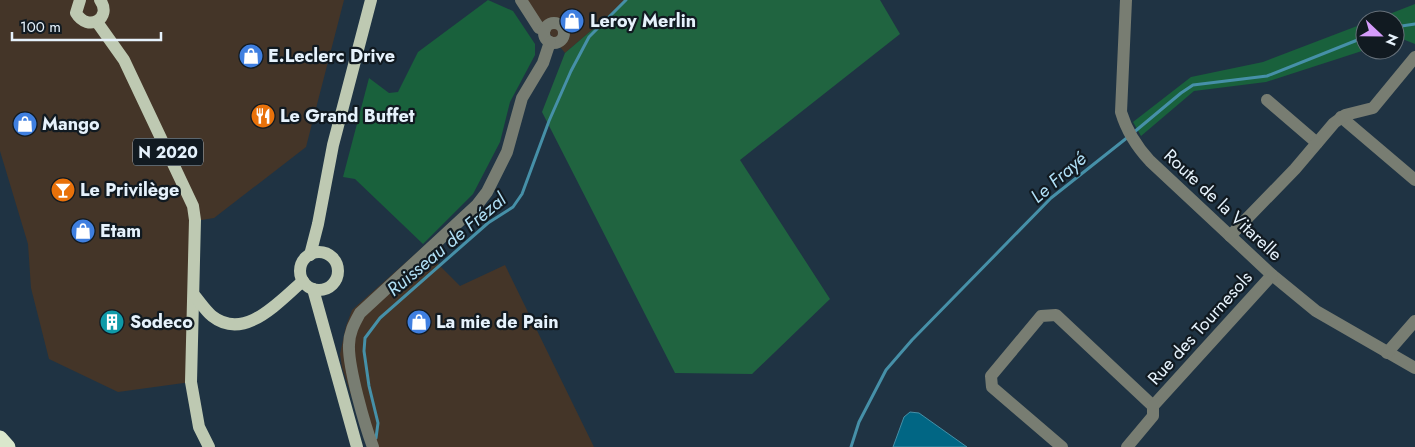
<svg xmlns="http://www.w3.org/2000/svg" width="1415" height="447" viewBox="0 0 1415 447" font-family="Jost,sans-serif">
<style>
.commercial{fill:#443528}
.green{fill:#19613c}
.forest{fill:#206440}
.water{fill:#016684;stroke:#4690a8}
.lines{fill:none;stroke-linecap:round;stroke-linejoin:round}
.stream{stroke:#4690a8;stroke-width:3}
.minor{stroke:#787d72;stroke-width:12}
.major{stroke:#bec9b2;stroke-width:12}
.highway{stroke:#dae7cc;stroke-width:15}
.labels{text-anchor:middle;stroke-width:4.5;stroke-linejoin:round;paint-order:stroke}
.shield{fill:#111a21;stroke:#a6b1ba;stroke-width:1}
.shield-label{font-size:16px;font-weight:bold;fill:#e6f2fc}
.poi-label{font-size:18px;font-weight:bold;fill:#e6f2fc;stroke:#111a21;text-anchor:start}
.street-label{font-size:18px;fill:#e6f2fc;stroke:#111a21}
.water-label{font-size:19px;font-style:italic;fill:#b0dff5;stroke:#111a21}
</style>
<rect width="100%" height="100%" fill="#1f3343"/>
<g class="commercial">
<path d="M0,0H344L306,147L214,218L195,221L191,382L118,392L49,359L31,288L28,244L0,151Z"/>
<path d="M523,0H627L565,53Z"/>
<path d="M422,248L460,286L505,265L594,447H368L342,367L340,354L346,326L352,310Z"/>
</g>
<g class="green">
<path d="M488,0L513,11L535,44V55L510,102L500,142L473,194L423,244L355,179L343,177L369,78L389,93L398,92L418,52Z"/>
<path d="M1415,4V44L1400,38L1395,40V20H1374Z"/>
<path d="M1365,23V50L1266,82L1194,91L1141,136L1133,122L1191,77L1263,62Z"/>
</g>
<path class="forest" d="M627,0H880L900,34L740,160L830,299L752,374L675,373L542,112L565,53Z"/>
<path class="water" d="M910,412L919,413L967,447H893L904,417Z"/>
<g class="lines">
<g class="stream">
<path d="M1395,27L1415,24"/>
<path d="M1133,133L1181,93L1193,85L1267,76L1365,37"/>
<path d="M376,438L378,423L369,386L364,351L365,338L380,318L488,223L513,207L522,194L549,121L571,71L589,37L626,0"/>
<path d="M851,447L859,422L886,370L912,340L1051,198L1128,137"/>
</g>
<g class="minor">
<path d="M521,0L539,28L545,29"/>
<path d="M1126,0L1121,112C1127,132 1136,146 1150,161L1272,275L1316,311L1415,368"/>
<circle cx="554" cy="33" r="10"/>
<path d="M1267,100L1317,143"/>
<path d="M1341,117L1415,180"/>
<path d="M1230,236L1295,169L1334,123L1345,115L1373,108L1415,57"/>
<path d="M1387,353L1415,321"/>
<path d="M373,447C365,426 348,367 349,345C349,333 354,324 360,313L477,205L487,192L507,152L522,98L543,63L550,42"/>
<path d="M1062,447L992,387L991,376L1041,316L1056,315L1153,406"/>
<path d="M1127,447L1153,416V406L1272,275"/>
</g>
<g class="major">
<path d="M80,0L76,13C88,33 113,18 100,0"/>
<path d="M97,22L124,60L193,206L195,220L191,382L199,427L209,447"/>
<circle cx="319" cy="271" r="19"/>
<path d="M310,255L318,224L333,145L371,0"/>
<path d="M313,289L357,447"/>
<path d="M194,295C200,302 205,310 212,316C245,342 279,301 303,281"/>
</g>
<path class="highway" d="M0,438L8,447"/>
</g>
<defs>
<symbol id="shop-disc" viewBox="-11 -11 22 22"><circle r="9.5" fill="#3f7fe0" stroke="#111a21"/><path d="M-5-2.5h2.3a2.7 3.5 0 0 1 5.4 0H5L5.5 6h-11ZM-1.5-2.5h3a1.5 2.3 0 0 0-3 0Z" fill="#fff"/></symbol>
<symbol id="restaurant-disc" viewBox="-11 -11 22 22"><circle r="9.5" fill="#e8710a" stroke="#111a21"/><path d="M-5-6h1v4h1v-4h1v4h1v-4h1v5L-1.5 .5V6h-2V.5L-5-1ZM5-6V6H3V1.5H1.5Q1.5-4 5-6Z" fill="#fff"/></symbol>
<symbol id="bar-disc" viewBox="-11 -11 22 22"><circle r="9.5" fill="#e8710a" stroke="#111a21"/><path d="M-6-5H6L.8 .8V4.5H3.5V6h-7V4.5H-.8V.8Z" fill="#fff"/></symbol>
<symbol id="building-disc" viewBox="-11 -11 22 22"><circle r="9.5" fill="#0f9aa8" stroke="#111a21"/><path d="M-4-6H4V6H1V3H-1V6H-4ZM-2.5-4.3h1.7v1.8h-1.7ZM.8-4.3h1.7v1.8H.8ZM-2.5-1h1.7V.8h-1.7ZM.8-1h1.7V.8H.8Z" fill="#fff"/></symbol>
</defs>
<g fill-rule="evenodd">
<use href="#shop-disc" x="558" y="7" width="28" height="28"/>
<use href="#shop-disc" x="237" y="42" width="28" height="28"/>
<use href="#restaurant-disc" x="249" y="102" width="28" height="28"/>
<use href="#shop-disc" x="11" y="110" width="28" height="28"/>
<use href="#bar-disc" x="49" y="176" width="28" height="28"/>
<use href="#shop-disc" x="69" y="217" width="28" height="28"/>
<use href="#building-disc" x="98" y="308" width="28" height="28"/>
<use href="#shop-disc" x="405" y="308" width="28" height="28"/>
</g>
<g class="labels">
<rect class="shield" x="133" y="138.5" width="70" height="27" rx="4"/>
<g class="shield-label">
<text x="168" y="158">N 2020</text>
</g>
<g class="poi-label">
<text x="590" y="27">Leroy Merlin</text>
<text x="268" y="62">E.Leclerc Drive</text>
<text x="280" y="122">Le Grand Buffet</text>
<text x="42" y="130">Mango</text>
<text x="80" y="196">Le Privilège</text>
<text x="100" y="237">Etam</text>
<text x="130" y="328">Sodeco</text>
<text x="436" y="328">La mie de Pain</text>
</g>
<g class="street-label">
<text transform="translate(1223 205) rotate(43)" y="6">Route de la Vitarelle</text>
<text transform="translate(1200 328) rotate(-48)" y="6">Rue des Tournesols</text>
</g>
<g class="water-label">
<text transform="translate(1058 177) rotate(-41)" y="7">Le Frayé</text>
<text transform="translate(446 244) rotate(-40)" y="7">Ruisseau de Frézal</text>
</g>
</g>
<g transform="translate(1380 35) rotate(112)"><circle r="24" fill="#111a21" stroke="#667079"/>
<path d="M0-4L9 19L0 12L-9 19Z" fill="#d59cfb"/>
<text y="-8" font-size="14" font-weight="bold" text-anchor="middle" fill="#e6f2fc">N</text>
</g>
<path d="M12 32v8h149v-8" fill="none" stroke="#e6f2fc" stroke-width="2.5"/>
<text x="20" y="32" font-size="15" fill="#e6f2fc" stroke="#111a21" stroke-width="4" paint-order="stroke">100 m</text>
</svg>
